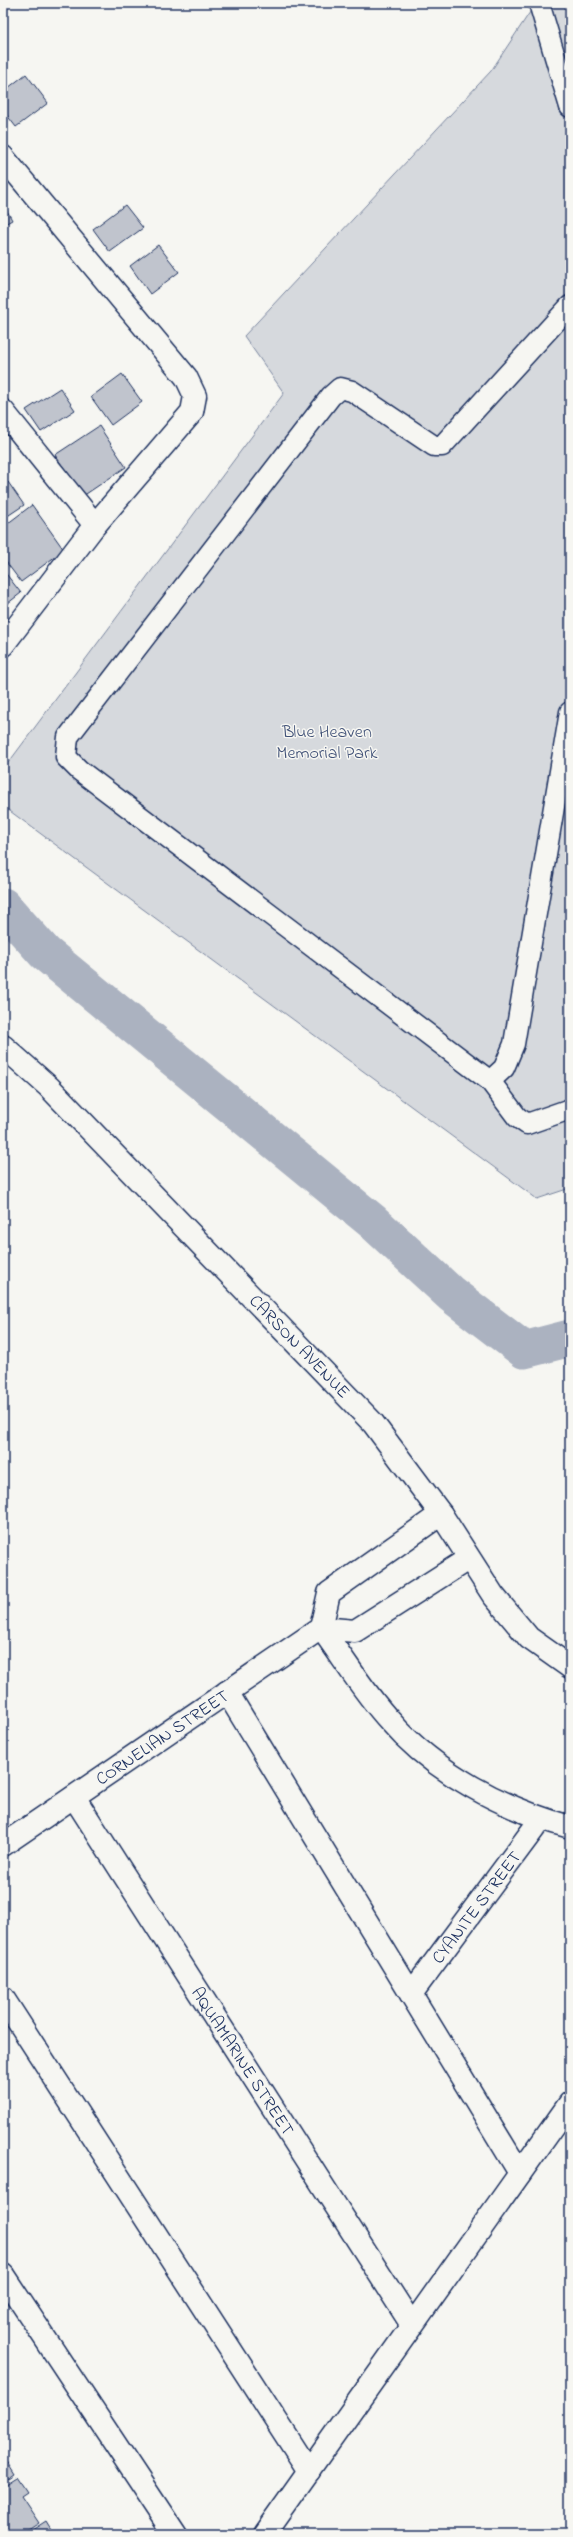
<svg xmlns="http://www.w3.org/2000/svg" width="573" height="2537" viewBox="0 0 573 2537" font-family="'Indie Flower',sans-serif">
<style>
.green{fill:#d6d9dd;stroke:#78849e}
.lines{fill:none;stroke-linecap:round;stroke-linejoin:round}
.canal{stroke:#abb2c0;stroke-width:37}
.building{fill:#c0c4cd;stroke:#1b2f5e}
.service-casing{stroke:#1b2f5e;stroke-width:23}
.minor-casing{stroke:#1b2f5e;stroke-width:25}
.service{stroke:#f6f6f2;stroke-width:20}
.minor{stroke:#f6f6f2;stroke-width:22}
.labels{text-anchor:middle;stroke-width:3;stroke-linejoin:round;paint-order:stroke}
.park-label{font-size:18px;fill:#405177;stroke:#f6f6f2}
.street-label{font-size:18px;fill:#1b2f5e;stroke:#f6f6f2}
</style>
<rect width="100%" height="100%" fill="#f6f6f2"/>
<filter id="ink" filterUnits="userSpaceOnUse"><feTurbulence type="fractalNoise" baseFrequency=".025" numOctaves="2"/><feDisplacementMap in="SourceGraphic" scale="8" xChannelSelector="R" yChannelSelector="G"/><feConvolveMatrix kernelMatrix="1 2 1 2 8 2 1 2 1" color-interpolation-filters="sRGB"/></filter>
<g filter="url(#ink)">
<path class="green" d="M536,3H570V1188L537,1199L3,806V770L284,393L244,336L491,71Z"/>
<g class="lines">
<path class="canal" d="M3,906L45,953L372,1221L451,1294L524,1350L570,1338"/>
</g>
<g class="building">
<path d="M26,74L48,103L16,127L3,110V81L8,88Z"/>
<path d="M3,203L12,220L3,225Z"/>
<path d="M125,205L143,228L110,252L93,229Z"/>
<path d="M158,245L179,272L150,294L130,266Z"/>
<path d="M122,374L142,402L111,425L91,397Z"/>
<path d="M60,388L75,410L41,432L26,410Z"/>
<path d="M99,426L126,467L83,496L55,455Z"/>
<path d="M8,482L24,505L3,519V486Z"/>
<path d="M32,505L64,550L21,582L3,558V527Z"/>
<path d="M3,570L21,593L3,607Z"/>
<path d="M3,2455L15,2474L3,2482Z"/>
<path d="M17,2477L27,2492L21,2496L39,2523L22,2534H3V2486Z"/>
<path d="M46,2521L54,2534H26Z"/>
</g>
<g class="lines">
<defs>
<g id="service">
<path d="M539,3L570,107"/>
<path d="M570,306L442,446H434L352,391L340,388L331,396L68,737L66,757L79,770L490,1081L517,1117L527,1124L570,1109"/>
<path d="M490,1081L504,1068L514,1044L570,712"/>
</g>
<g id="minor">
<path d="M3,157L186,377L195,396L192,412L95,525L3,645"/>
<path d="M3,411L95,525"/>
<path d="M3,1046L49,1087L373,1423L441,1514L493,1595L529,1638L570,1667"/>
<path d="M321,1628C344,1659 364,1693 390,1721C435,1773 504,1809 570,1827"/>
<path d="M321,1628L329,1593L441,1514"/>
<path d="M227,1692L520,2173"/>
<path d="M74,1797L412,2325"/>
<path d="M3,1845L321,1628L355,1631L468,1559"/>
<path d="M411,1994L541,1819"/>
<path d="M3,1998L309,2471"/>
<path d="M3,2275L175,2534"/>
<path d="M264,2534L570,2103"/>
</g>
</defs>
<use href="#service" class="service-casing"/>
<use href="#minor" class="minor-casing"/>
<use href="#service" class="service"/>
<use href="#minor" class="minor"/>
</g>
</g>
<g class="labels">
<g class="park-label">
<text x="327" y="737">Blue Heaven<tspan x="327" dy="21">Memorial Park</tspan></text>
</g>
<g class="street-label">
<text transform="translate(300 1346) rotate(46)" y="6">CARSON AVENUE</text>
<text transform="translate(162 1737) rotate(-34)" y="6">CORNELIAN STREET</text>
<text transform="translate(476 1907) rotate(-53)" y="6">CYANITE STREET</text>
<text transform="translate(243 2061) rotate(57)" y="6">AQUAMARINE STREET</text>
</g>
</g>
<rect width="573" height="2537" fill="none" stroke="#f6f6f2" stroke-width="16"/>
<rect x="8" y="8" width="557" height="2521" fill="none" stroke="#1b2f5e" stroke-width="1.5" filter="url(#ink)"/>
</svg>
